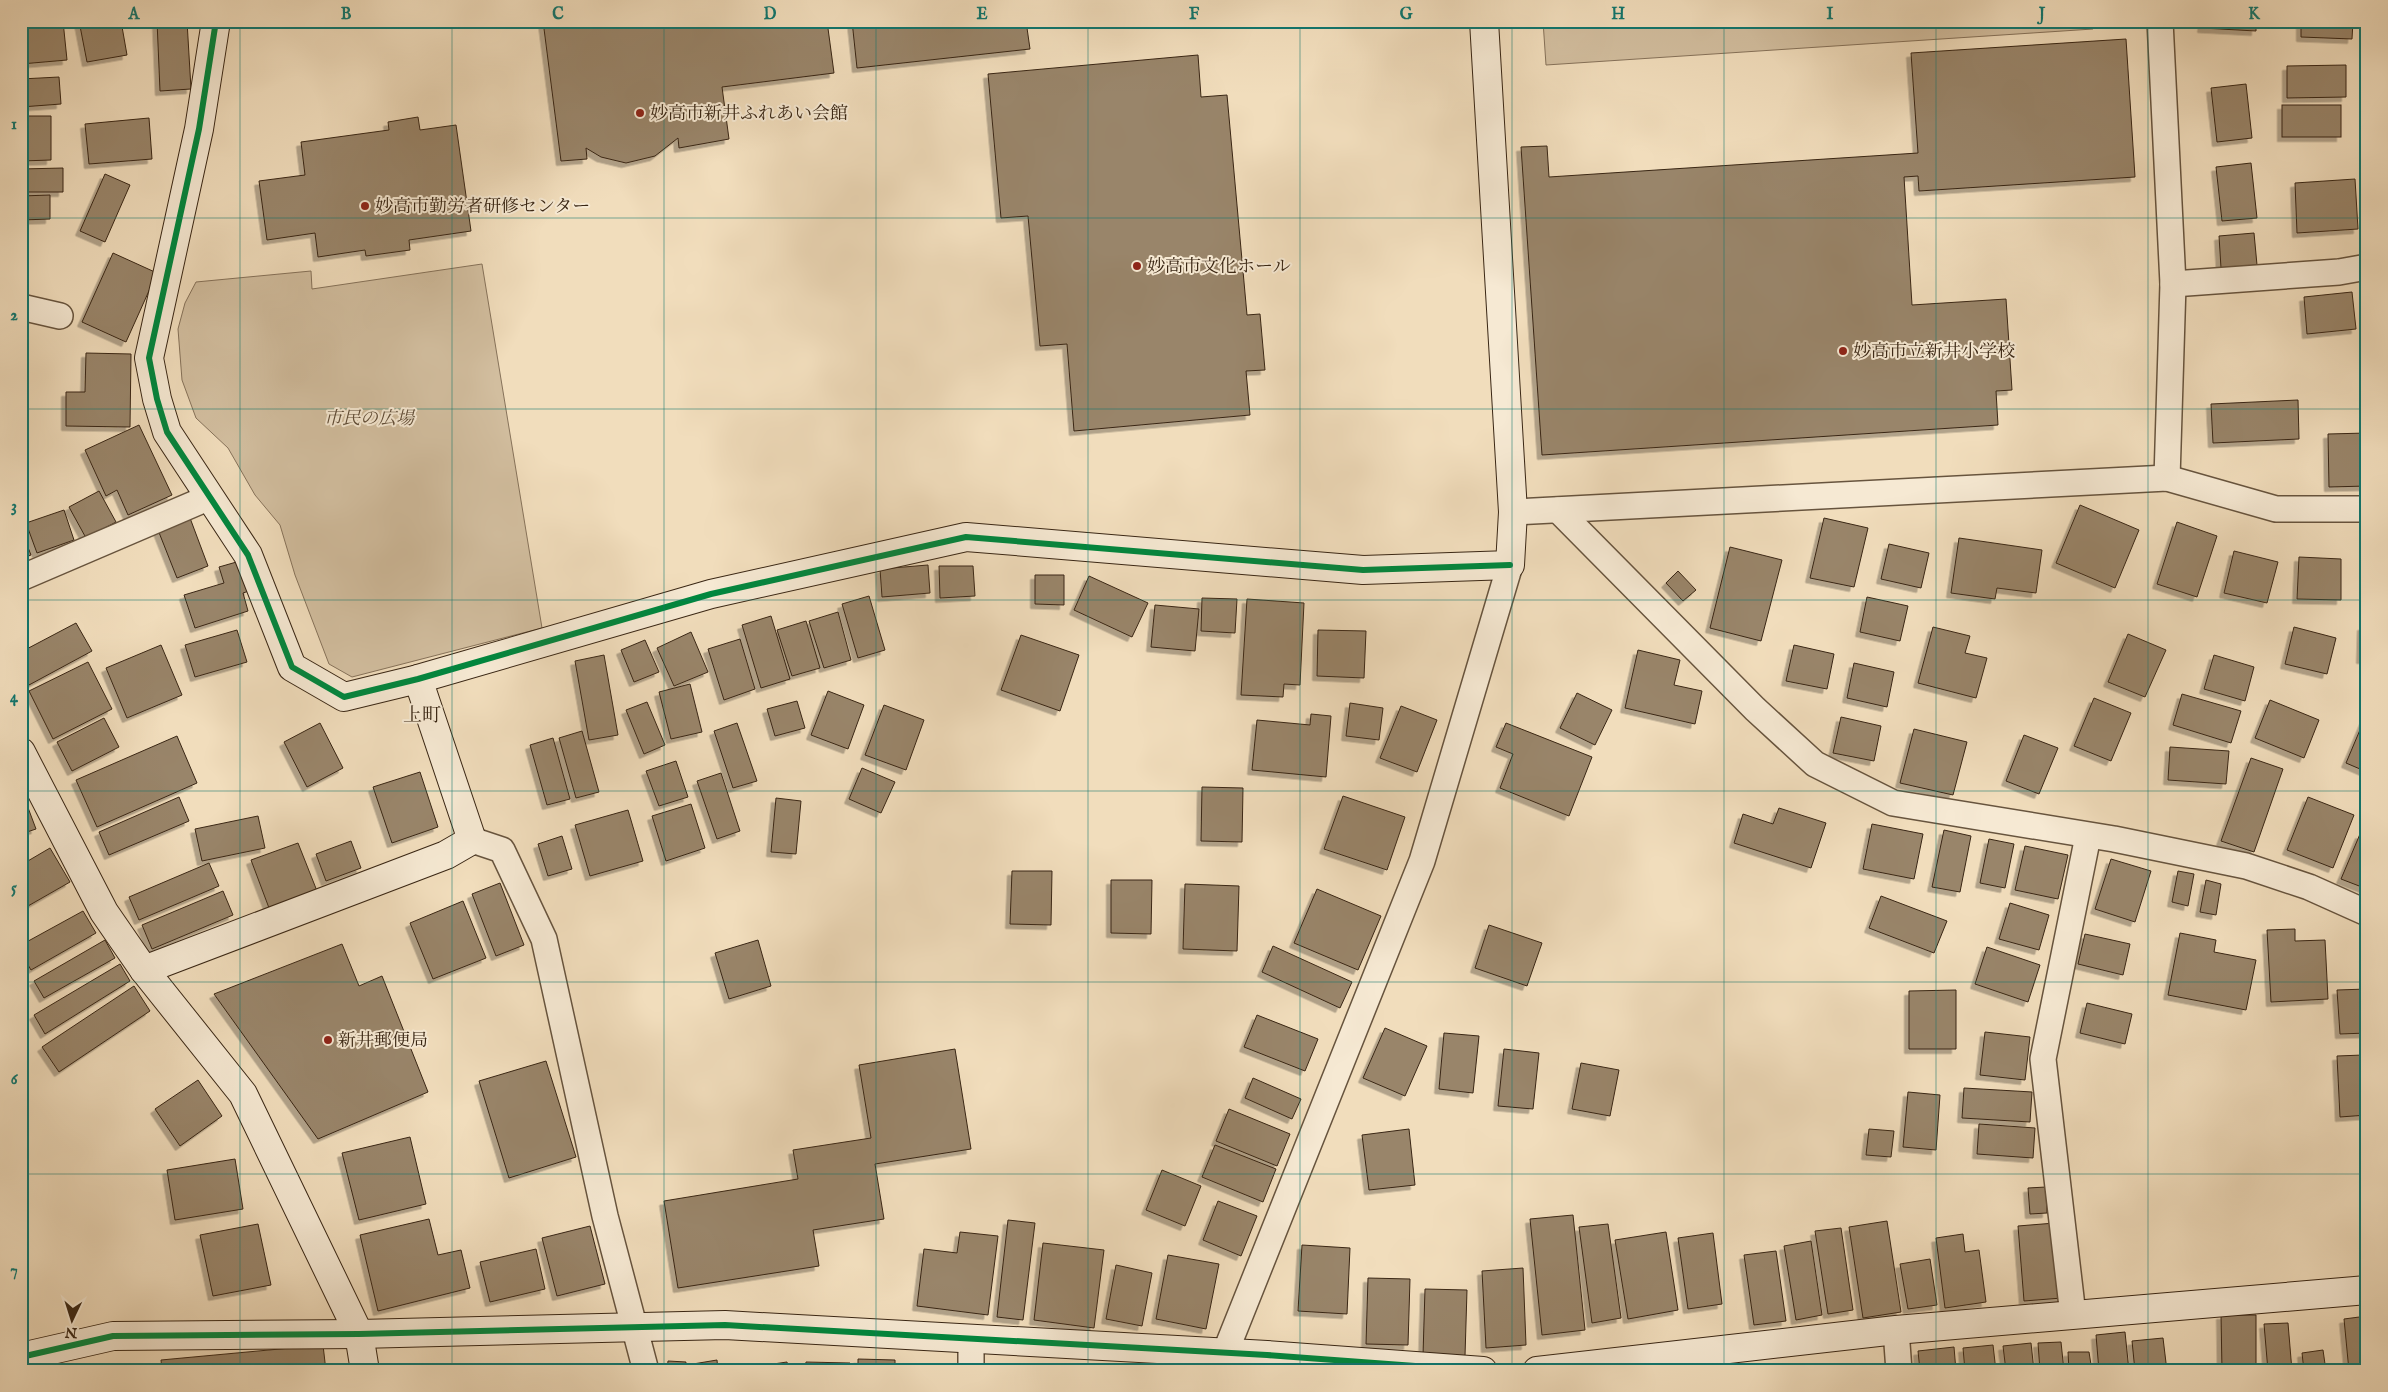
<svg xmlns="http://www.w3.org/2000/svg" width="2388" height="1392" viewBox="0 0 2388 1392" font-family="'IM FELL English','Noto Serif JP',serif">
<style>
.green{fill:#d2be9f;stroke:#86725a}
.building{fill:#99856b;stroke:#392614;filter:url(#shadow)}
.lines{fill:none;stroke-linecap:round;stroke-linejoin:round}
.street-casing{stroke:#67543e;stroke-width:28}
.secondary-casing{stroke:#392614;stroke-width:30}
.street{stroke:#f6e9d3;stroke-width:25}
.secondary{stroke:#f6e9d3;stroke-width:28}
.cycleway-casing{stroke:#f6e9d3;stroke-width:9}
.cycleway{stroke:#00873e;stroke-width:6}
.grid{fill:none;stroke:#0f766e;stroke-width:1;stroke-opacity:0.55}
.poi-dot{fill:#8f2418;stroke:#f6e9d3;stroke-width:2}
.labels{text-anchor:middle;stroke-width:4;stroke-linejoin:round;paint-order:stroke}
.poi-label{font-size:18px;fill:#392614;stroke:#f6e9d3;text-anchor:start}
.park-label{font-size:18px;font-style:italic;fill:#5f4c37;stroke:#f6e9d3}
.neighbourhood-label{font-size:19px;fill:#392614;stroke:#f6e9d3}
.neatline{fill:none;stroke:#0f766e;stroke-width:2}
.grid-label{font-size:16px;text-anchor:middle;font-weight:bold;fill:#0f766e}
</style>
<defs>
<filter id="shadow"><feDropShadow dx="-4.5" dy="4.5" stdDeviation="0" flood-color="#0004"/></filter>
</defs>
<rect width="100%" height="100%" fill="#f1ddbc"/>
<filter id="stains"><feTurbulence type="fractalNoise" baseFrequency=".004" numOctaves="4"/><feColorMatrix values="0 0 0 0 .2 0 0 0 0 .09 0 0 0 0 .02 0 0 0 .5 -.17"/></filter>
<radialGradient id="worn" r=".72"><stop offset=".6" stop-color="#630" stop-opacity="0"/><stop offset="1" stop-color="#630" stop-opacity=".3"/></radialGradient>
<g class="green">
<path d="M1543,21H2092L2093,29L1546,65Z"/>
<path d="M482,264L542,628L352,677L329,664L295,575L280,525L255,495L228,448L196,418L182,380L178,329L185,303L196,282L311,271L312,289Z"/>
</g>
<g class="building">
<path d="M21,21H63L67,60L21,64Z"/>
<path d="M79,21H121L127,55L87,62Z"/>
<path d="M157,21H187L191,89L160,91Z"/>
<path d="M543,21H827L834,73L722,87L729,139L679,148L678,138L655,156L626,163L601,157L586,148L587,159L561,161Z"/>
<path d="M852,21H1026L1030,49L857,68Z"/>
<path d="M2203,21H2256V31L2202,28Z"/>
<path d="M2301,21H2353L2352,39L2301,37Z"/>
<path d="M2126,39L2135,177L1919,191L1918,176L1904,177L1912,305L2006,299L2012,390L1996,391L1998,425L1542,455L1521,147L1547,146L1549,177L1918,153L1911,53Z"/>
<path d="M1198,55L1201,97L1227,95L1247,315L1260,314L1265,370L1246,371L1250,415L1074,431L1067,344L1040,346L1028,216L1001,218L988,74Z"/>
<path d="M2346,65V97L2287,98V66Z"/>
<path d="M59,77L61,104L21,107V79Z"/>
<path d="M2246,84L2252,138L2217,142L2211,88Z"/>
<rect x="2282" y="105" width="59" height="32"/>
<path d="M21,116H51V160L21,161Z"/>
<path d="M418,117L420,130L456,125L471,231L409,240L410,250L366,256L365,250L318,257L315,233L267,240L259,181L305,175L301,142L389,130L388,122Z"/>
<path d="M149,118L152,159L89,164L85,124Z"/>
<path d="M2251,163L2257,218L2222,221L2216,167Z"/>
<path d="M63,168V192H21V169Z"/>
<path d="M105,174L130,185L105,242L80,231Z"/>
<path d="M2355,179L2358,229L2297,233L2295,183Z"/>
<path d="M50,195V219L21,220V196Z"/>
<path d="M2254,233L2257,265L2221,268L2219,236Z"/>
<path d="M113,253L157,273L126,342L82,322Z"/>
<path d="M2352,292L2356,329L2307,334L2304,297Z"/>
<path d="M86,353L131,354L130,427L66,426V392H85Z"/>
<path d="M2298,400L2299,439L2213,443L2211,404Z"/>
<path d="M139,425L172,495L128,515L117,490L106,496L85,450Z"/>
<path d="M2367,433V486L2329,487L2328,434Z"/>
<path d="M99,491L116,522L86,538L69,507Z"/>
<path d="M2080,505L2139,530L2115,588L2056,563Z"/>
<path d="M64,510L74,540L37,553L26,523Z"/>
<path d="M190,518L208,566L177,578L158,530Z"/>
<path d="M1824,518L1868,528L1854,587L1810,578Z"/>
<path d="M2177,522L2217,536L2197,597L2157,584Z"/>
<path d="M21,529L31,555L21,559Z"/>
<path d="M1959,538L2042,550L2036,593L1997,588L1995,599L1951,593Z"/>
<path d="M1889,544L1929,553L1921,588L1881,579Z"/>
<path d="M1730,547L1782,560L1761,641L1710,628Z"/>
<path d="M2234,551L2278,562L2267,603L2224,593Z"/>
<path d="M2299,557L2341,559V600L2297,599Z"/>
<path d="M240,561L249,591L243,593L248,611L195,628L184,595L224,583L219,567Z"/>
<path d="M928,565L930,593L882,597L880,569Z"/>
<path d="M939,566H973L975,596L940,598Z"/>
<path d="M1678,571L1696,590L1683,601L1666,583Z"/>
<path d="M1035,575H1064V605L1035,604Z"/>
<path d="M1089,576L1148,603L1132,637L1074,610Z"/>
<path d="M869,596L885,650L858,658L842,604Z"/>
<path d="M1867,597L1908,606L1900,641L1860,632Z"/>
<path d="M1202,598L1237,599L1235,633L1201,631Z"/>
<path d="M1247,599L1304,603L1300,685L1284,684L1283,697L1241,695Z"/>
<path d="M1155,605L1199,609L1195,651L1151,647Z"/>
<path d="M838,612L851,660L824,668L809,621Z"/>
<path d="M771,616L790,679L761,688L742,625Z"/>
<path d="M806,621L820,668L792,676L777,630Z"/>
<path d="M76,623L92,651L29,685L21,672V652Z"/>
<path d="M2362,626H2367V659H2361Z"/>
<path d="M1933,627L1970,636L1965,653L1987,658L1976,698L1918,683Z"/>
<path d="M2294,627L2336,638L2327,674L2285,664Z"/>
<path d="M237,630L247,662L195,677L185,645Z"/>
<path d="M1318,630L1366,631L1364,678L1317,676Z"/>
<path d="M691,632L708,672L674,686L657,648Z"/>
<path d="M2128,634L2166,650L2145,697L2108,682Z"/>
<path d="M1021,635L1079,655L1060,711L1001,690Z"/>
<path d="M740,639L755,689L724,700L708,649Z"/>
<path d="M645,640L659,672L634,682L621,650Z"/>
<path d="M161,645L182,695L127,718L106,668Z"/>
<path d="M1794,645L1834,654L1827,689L1786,681Z"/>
<path d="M1638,650L1680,660L1674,685L1702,691L1695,724L1625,708Z"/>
<path d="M604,655L618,735L589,740L575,661Z"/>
<path d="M2214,655L2254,667L2245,701L2204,689Z"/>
<path d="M88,662L112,709L53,739L29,691Z"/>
<path d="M1854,663L1894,672L1887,707L1847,698Z"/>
<path d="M690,684L702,732L671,739L659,692Z"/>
<path d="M828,691L864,705L848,749L811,735Z"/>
<path d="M1577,693L1612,710L1595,745L1560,728Z"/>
<path d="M2182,694L2241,711L2231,743L2173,725Z"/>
<path d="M2094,698L2131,713L2111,761L2074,746Z"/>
<path d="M2270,700L2319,720L2304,758L2255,738Z"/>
<path d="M797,701L805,728L775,736L767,709Z"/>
<path d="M647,702L665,745L644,754L626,710Z"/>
<path d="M1350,703L1383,708L1379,740L1346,736Z"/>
<path d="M884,705L924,720L906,770L865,755Z"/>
<path d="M1401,706L1437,720L1417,772L1380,758Z"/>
<path d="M1311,714L1331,716L1326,777L1252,770L1257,720L1310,725Z"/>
<path d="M1841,717L1881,726L1874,761L1833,753Z"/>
<path d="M104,718L119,747L72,771L57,742Z"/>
<path d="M2365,718L2367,719V772L2346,763Z"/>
<path d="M320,723L343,768L307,787L284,742Z"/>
<path d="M737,723L757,781L733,788L714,731Z"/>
<path d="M1506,723L1592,757L1569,816L1500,788L1513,754L1496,747Z"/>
<path d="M1914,729L1967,742L1953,795L1900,783Z"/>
<path d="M582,731L599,792L576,798L559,738Z"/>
<path d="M2024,735L2058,748L2039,794L2006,781Z"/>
<path d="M177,736L197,783L97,827L76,780Z"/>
<path d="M553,738L570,799L547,805L530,745Z"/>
<path d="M2170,747L2229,751L2226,784L2168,780Z"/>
<path d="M2251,758L2283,769L2254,852L2221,841Z"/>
<path d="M676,761L688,797L659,806L646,771Z"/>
<path d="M862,768L895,782L881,813L849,799Z"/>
<path d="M420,772L438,827L392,843L373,787Z"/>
<path d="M721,773L740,831L717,839L697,781Z"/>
<path d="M1202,787L1243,788L1242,842L1201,841Z"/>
<path d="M21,789L36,829L21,834Z"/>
<path d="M1343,796L1405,817L1387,870L1324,849Z"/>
<path d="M179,797L189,821L109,855L99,832Z"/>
<path d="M2308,797L2354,815L2333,868L2287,850Z"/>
<path d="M776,798L801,801L796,854L771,852Z"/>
<path d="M691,804L705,848L666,861L652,816Z"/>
<path d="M1779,808L1826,823L1811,868L1734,843L1743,814L1773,824Z"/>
<path d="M628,810L643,861L590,876L575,825Z"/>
<path d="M258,816L265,848L202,861L195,829Z"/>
<path d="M1872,824L1923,834L1914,879L1863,869Z"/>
<path d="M1944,830L1971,836L1960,892L1932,887Z"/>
<path d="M2360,834L2367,836V889L2341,879Z"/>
<path d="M562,836L572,869L548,876L538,844Z"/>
<path d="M1989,839L2014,844L2005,888L1980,883Z"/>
<path d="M351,841L361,868L326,881L316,854Z"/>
<path d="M298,843L317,891L269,908L251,860Z"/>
<path d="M2025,846L2068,855L2058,899L2015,890Z"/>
<path d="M50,848L70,882L21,910V865Z"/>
<path d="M2111,859L2151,871L2135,922L2095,909Z"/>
<path d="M209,863L219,886L139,920L129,897Z"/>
<path d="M1012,871H1052L1051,925L1010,924Z"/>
<path d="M2178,871L2194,874L2188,906L2172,902Z"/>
<path d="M1111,880H1152L1151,934L1111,933Z"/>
<path d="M2206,880L2221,884L2216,915L2200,912Z"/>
<path d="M500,883L524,945L496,956L472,894Z"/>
<path d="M1185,884L1239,886L1237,951L1183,949Z"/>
<path d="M1317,889L1381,916L1358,970L1294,943Z"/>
<path d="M223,891L233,915L152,949L142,925Z"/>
<path d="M1881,896L1947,921L1934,953L1869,928Z"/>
<path d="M463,901L486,958L433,979L410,923Z"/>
<path d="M2010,903L2049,915L2039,950L1999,939Z"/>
<path d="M83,911L96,933L31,970L21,953V945Z"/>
<path d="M1489,925L1542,943L1527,986L1475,968Z"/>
<path d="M2295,929V941L2325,940L2328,999L2271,1002L2267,930Z"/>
<path d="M2180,933L2216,940L2214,952L2256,960L2246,1010L2168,995Z"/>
<path d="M2085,934L2130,944L2123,975L2078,964Z"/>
<path d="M105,940L115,958L44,998L34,981Z"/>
<path d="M758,940L771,986L729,999L715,953Z"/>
<path d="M342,944L359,986L382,976L428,1092L318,1139L214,994Z"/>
<path d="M1273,946L1352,982L1340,1008L1262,972Z"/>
<path d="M1987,947L2040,965L2028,1002L1975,984Z"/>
<path d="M120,964L130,981L45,1034L34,1015Z"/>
<path d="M134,986L150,1011L59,1072L42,1047Z"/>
<path d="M2367,989V1033L2340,1034L2337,990Z"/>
<path d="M1956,990V1049H1909V991Z"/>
<path d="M2087,1003L2132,1014L2125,1044L2080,1033Z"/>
<path d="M1257,1015L1318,1039L1305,1071L1244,1047Z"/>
<path d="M1385,1028L1427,1046L1405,1096L1363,1078Z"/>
<path d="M1985,1032L2030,1037L2025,1080L1980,1075Z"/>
<path d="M1444,1033L1479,1036L1473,1093L1439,1089Z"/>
<path d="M955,1049L971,1149L875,1164L884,1219L813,1230L819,1266L678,1288L664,1201L798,1179L793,1150L871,1138L859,1065Z"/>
<path d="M1504,1049L1539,1053L1533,1109L1498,1106Z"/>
<path d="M2363,1055L2367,1066V1115L2340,1117L2337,1056Z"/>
<path d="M546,1061L576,1157L509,1178L479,1081Z"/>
<path d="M1581,1063L1619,1070L1610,1116L1572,1109Z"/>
<path d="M1253,1078L1301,1099L1292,1119L1245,1098Z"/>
<path d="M198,1080L222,1116L180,1146L155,1109Z"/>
<path d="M1964,1088L2032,1092L2030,1122L1962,1118Z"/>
<path d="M1908,1092L1940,1095L1936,1150L1903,1147Z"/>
<path d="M1229,1109L1290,1134L1277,1166L1216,1141Z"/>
<path d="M1979,1124L2035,1128L2033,1158L1977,1154Z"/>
<path d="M1409,1129L1415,1185L1369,1190L1362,1135Z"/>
<path d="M1869,1129L1894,1131L1891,1157L1866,1155Z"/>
<path d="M410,1137L426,1204L359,1220L342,1153Z"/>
<path d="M1215,1145L1276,1169L1263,1202L1202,1177Z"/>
<path d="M235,1159L243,1209L175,1220L167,1170Z"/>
<path d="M1162,1170L1201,1186L1185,1226L1146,1210Z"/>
<path d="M2046,1187L2047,1213L2030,1214L2028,1188Z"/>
<path d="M1218,1201L1257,1216L1241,1256L1203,1240Z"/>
<path d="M1573,1215L1585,1330L1542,1335L1530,1219Z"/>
<path d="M429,1219L438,1255L461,1250L470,1288L378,1311L360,1235Z"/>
<path d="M1008,1220L1035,1223L1023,1320L997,1317Z"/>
<path d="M1887,1221L1901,1312L1863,1318L1849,1227Z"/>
<path d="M2055,1223L2062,1298L2024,1301L2018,1226Z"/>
<path d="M258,1224L271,1285L213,1296L200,1235Z"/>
<path d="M1608,1224L1621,1318L1592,1323L1579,1227Z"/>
<path d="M590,1226L605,1284L557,1296L542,1238Z"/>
<path d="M1841,1228L1853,1310L1828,1314L1815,1231Z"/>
<path d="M960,1232L998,1236L988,1315L917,1306L924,1249L957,1253Z"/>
<path d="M1666,1232L1678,1310L1628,1319L1615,1240Z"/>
<path d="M1713,1233L1722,1304L1688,1309L1678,1238Z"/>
<path d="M1963,1234L1965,1252L1979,1250L1986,1302L1945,1308L1936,1238Z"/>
<path d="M1811,1241L1822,1315L1796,1320L1784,1246Z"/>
<path d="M1043,1243L1104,1250L1094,1328L1034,1320Z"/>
<path d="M1302,1245L1350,1248L1347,1314L1298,1311Z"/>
<path d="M536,1249L545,1289L490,1302L480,1262Z"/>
<path d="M1776,1251L1786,1321L1754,1325L1744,1255Z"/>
<path d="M1168,1255L1219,1264L1206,1329L1156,1319Z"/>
<path d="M1930,1259L1937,1305L1908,1309L1900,1264Z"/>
<path d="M1116,1265L1152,1273L1142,1326L1106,1319Z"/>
<path d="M1523,1268L1526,1345L1486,1348L1482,1271Z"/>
<path d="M1368,1278L1410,1279L1408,1345L1366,1344Z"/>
<path d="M1425,1289L1467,1290L1465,1356L1423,1355Z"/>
<path d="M2221,1315H2256V1371H2222Z"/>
<path d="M2367,1316V1371H2349L2344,1319Z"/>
<path d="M2288,1323L2292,1371H2268L2264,1324Z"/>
<path d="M2125,1332L2129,1371H2099L2096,1335Z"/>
<path d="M2163,1338L2167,1371H2135L2132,1341Z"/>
<path d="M2061,1342L2064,1371H2040L2038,1343Z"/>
<path d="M2031,1343L2034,1371H2006L2003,1346Z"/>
<path d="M323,1345L326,1371H162L161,1360Z"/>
<path d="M1993,1345L1996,1371H1965L1963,1348Z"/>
<path d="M1954,1347L1956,1371H1920L1918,1351Z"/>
<path d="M2323,1350L2326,1371H2304L2302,1353Z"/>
<path d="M2068,1352H2089L2092,1371H2069Z"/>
<path d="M858,1359L895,1360V1371H858Z"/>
<path d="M717,1360L718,1371H694L693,1364Z"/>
<path d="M668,1361L686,1362L685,1371H667Z"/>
<path d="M787,1362L789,1371H753V1367Z"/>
<path d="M806,1362L850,1363V1371H805Z"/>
<path d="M1882,1364L1883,1371H1860L1859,1366Z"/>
<rect x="1000" y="1365" width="32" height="6"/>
</g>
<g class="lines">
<defs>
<g id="street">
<path d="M2160,21L2173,284L2167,478"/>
<path d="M2173,284L2339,272L2367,267"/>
<path d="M21,307L60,316"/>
<path d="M1558,510L1755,709L1815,764L1893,803L2114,839L2246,866L2309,887L2367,913"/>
<path d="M1513,512L2167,478L2276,509H2367"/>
<path d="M21,578L210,497"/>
<path d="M472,840L502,850L544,939L605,1216L646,1371"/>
<path d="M2073,1315L2043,1059L2088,836"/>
<path d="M1896,1330L1899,1371"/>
<path d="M1225,1353L1422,861L1510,565"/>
<path d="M971,1371V1339"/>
</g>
<g id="secondary">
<path d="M216,21L199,129L149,358L157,399L167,432L248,555L292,667L344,697L418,679L711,594L966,537L1363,570L1510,565L1513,512L1484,21"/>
<path d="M21,752L104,912L144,970L243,1094L359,1334L365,1371"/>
<path d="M144,970L446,855L472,840L418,679"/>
<path d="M21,1357L113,1336L359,1334L725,1325L1267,1355L1483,1371"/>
<path d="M1537,1371L1896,1330L2367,1290"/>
</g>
</defs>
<use href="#street" class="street-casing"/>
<use href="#secondary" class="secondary-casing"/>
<use href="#street" class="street"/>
<use href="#secondary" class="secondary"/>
<defs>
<g id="cycleway">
<path d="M216,21L199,129L149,358L157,399L167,432L248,555L292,667L344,697L418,679L711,594L966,537L1363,570L1510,565"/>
<path d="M21,1357L113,1336L359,1334L725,1325L1267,1355L1483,1371"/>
</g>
</defs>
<use href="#cycleway" class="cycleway-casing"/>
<use href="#cycleway" class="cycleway"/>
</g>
<path class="grid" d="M240,21V1371M452,21V1371M664,21V1371M876,21V1371M1088,21V1371M1300,21V1371M1512,21V1371M1724,21V1371M1936,21V1371M2148,21V1371M21,218H2367M21,409H2367M21,600H2367M21,791H2367M21,982H2367M21,1174H2367"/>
<g class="poi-dot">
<circle cx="640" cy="113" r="5"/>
<circle cx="365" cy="206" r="5"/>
<circle cx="1137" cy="266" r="5"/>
<circle cx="1843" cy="351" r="5"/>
<circle cx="328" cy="1040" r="5"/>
</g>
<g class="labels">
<g class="poi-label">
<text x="650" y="119">妙高市新井ふれあい会館</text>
<text x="375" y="212">妙高市勤労者研修センター</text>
<text x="1147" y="272">妙高市文化ホール</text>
<text x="1853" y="357">妙高市立新井小学校</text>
<text x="338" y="1046">新井郵便局</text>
</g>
<g class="park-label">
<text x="369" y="424">市民の広場</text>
</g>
<g class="neighbourhood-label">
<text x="422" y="721">上町</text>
</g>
</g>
<rect width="2388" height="1392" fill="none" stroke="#f1ddbc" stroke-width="55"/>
<g transform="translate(72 1320) rotate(184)" stroke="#f6e9d3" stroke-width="4" paint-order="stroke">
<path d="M0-4L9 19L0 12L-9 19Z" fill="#392614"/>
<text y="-8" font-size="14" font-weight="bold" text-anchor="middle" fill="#392614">N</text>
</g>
<rect x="28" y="28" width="2332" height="1336" class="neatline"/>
<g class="grid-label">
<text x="134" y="19">A</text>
<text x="346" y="19">B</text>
<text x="558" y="19">C</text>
<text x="770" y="19">D</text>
<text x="982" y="19">E</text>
<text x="1194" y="19">F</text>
<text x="1406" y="19">G</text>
<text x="1618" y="19">H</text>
<text x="1830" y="19">I</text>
<text x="2042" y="19">J</text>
<text x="2254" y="19">K</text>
<text x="14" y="129">1</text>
<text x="14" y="320">2</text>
<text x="14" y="511">3</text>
<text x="14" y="702">4</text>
<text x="14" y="893">5</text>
<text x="14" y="1084">6</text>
<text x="14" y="1275">7</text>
</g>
<rect width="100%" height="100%" filter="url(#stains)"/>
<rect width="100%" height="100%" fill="url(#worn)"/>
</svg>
